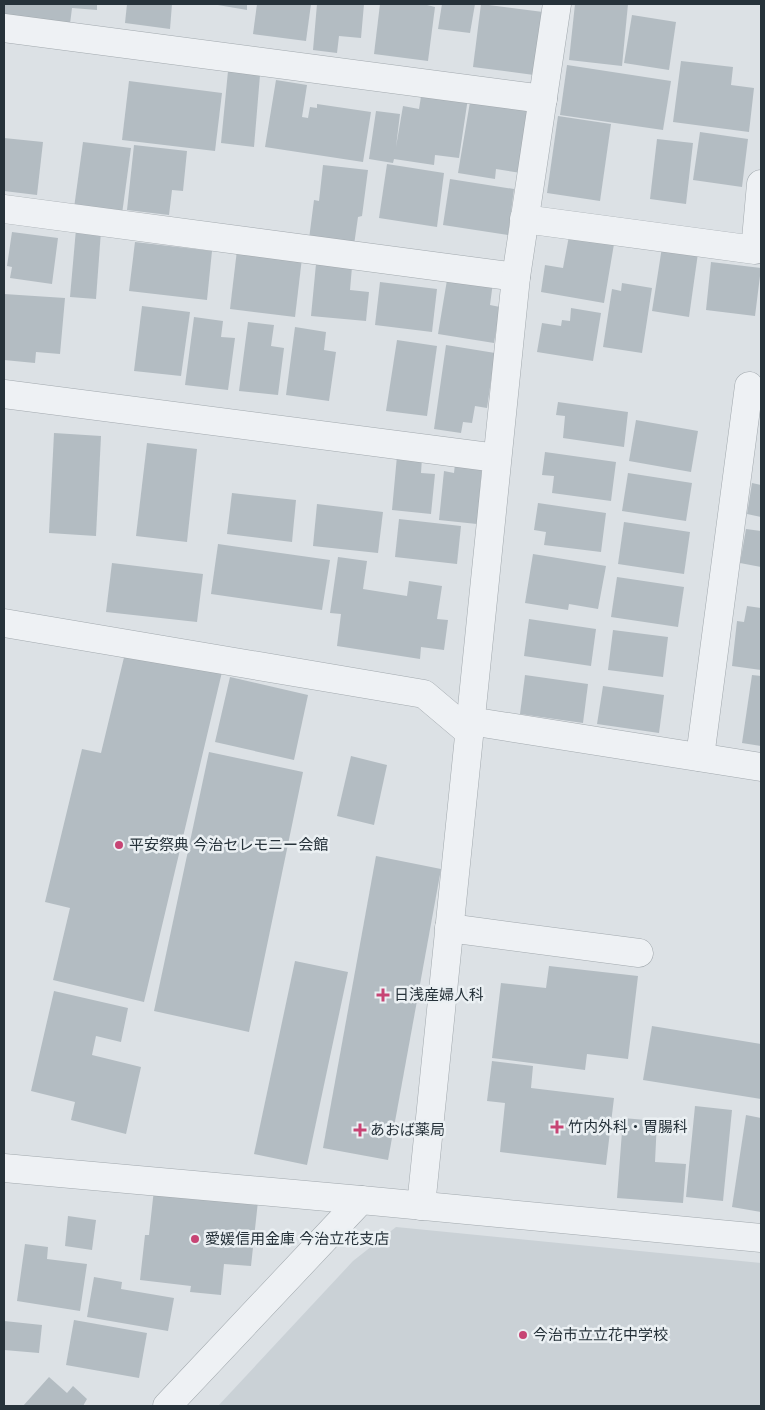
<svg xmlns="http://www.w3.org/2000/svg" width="765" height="1410" viewBox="0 0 765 1410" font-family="Inter,'Noto Sans JP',sans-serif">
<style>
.built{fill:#cad1d6}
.building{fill:#b3bcc2}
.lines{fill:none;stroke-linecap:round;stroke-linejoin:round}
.minor-casing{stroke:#a2a9ae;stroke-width:29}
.tertiary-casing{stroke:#a2a9ae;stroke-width:29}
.minor{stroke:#eef1f4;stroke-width:28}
.tertiary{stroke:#eef1f4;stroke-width:28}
.poi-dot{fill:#c74474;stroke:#ebf0f3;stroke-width:2}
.labels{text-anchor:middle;stroke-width:5;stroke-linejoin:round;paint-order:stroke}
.poi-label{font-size:15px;fill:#26323a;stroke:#ebf0f3;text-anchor:start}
</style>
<rect width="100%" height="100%" fill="#dce1e5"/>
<path class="built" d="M396,1227L761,1263V1406H218L353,1261Z"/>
<g class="building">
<path d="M5,4H97V10L72,8L70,24L4,16Z"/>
<path d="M127,4H172L170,29L125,23Z"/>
<path d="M212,4H247V10Z"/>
<path d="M257,4H311L306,41L253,34Z"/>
<path d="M317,4H364L361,38L339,36L337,53L313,50Z"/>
<path d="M380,4H423L435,7L428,61L374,54Z"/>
<path d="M442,4H475L470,33L438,29Z"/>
<path d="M481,4L543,12L534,75L473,67Z"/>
<path d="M575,4H628L622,66L569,60Z"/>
<path d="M632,15L676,22L669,70L624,63Z"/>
<path d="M681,61L733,67L731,85L754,88L749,132L673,122Z"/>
<path d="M567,65L671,81L663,130L560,115Z"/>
<path d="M228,71L260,75L254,147L221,143Z"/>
<path d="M276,80L307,85L302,117L308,118L310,107L317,108V104L371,112L363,162L265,147Z"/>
<path d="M129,81L222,93L215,151L122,140Z"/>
<path d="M422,90L468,98L459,158L435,155L434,165L394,159L393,163L369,159L376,111L400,114L396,147L403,106L419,109Z"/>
<path d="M471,96L532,106L521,173L496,169L495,179L458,173Z"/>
<path d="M558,116L611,124L600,201L547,193Z"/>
<path d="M700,132L748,139L742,187L693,180Z"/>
<path d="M4,138L43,142L37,195L4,191Z"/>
<path d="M657,139L693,143L686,204L650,199Z"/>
<path d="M83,142L131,148L122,214L74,208Z"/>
<path d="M134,145L187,151L183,191L172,190L169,215L127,210Z"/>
<path d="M387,164L444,173L437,227L379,218Z"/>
<path d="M323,165L368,170L362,216L358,217L354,245L309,239L314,200L319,201Z"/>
<path d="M450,179L514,189L508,235L443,225Z"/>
<path d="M76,229L101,231L96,299L70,297Z"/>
<path d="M12,232L58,238L52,284L10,278L12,267L7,266Z"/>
<path d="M569,236L614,244L604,303L541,292L545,265L563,268Z"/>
<path d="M135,242L212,251L207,300L129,291Z"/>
<path d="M662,247L698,253L689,317L652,311Z"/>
<path d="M237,250L302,258L295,317L230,309Z"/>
<path d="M711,262L761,268L755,316L706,310Z"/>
<path d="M316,264L352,267L350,290L369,292L366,321L311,316Z"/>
<path d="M448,274L493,282L490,305L500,307L494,343L438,334Z"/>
<path d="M380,282L437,289L432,332L375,325Z"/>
<path d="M622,283L652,288L642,353L603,347L612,289L621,291Z"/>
<path d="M4,294L65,298L60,354L36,352L35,363L4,360Z"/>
<path d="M142,306L190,312L181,376L134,371Z"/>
<path d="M571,308L601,313L593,361L537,352L542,323L561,326L562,320L570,321Z"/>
<path d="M194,317L223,321L221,337L235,338L228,390L185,385Z"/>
<path d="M248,322L274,325L271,346L284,348L278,395L239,391Z"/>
<path d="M295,327L326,332L324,350L336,352L329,401L286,395Z"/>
<path d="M397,340L437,346L427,416L386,411Z"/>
<path d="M446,345L495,353L487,408L475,406L472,423L463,422L461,433L434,429Z"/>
<path d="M558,402L628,412L624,447L563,438L565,416L556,415Z"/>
<path d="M636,420L698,431L691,472L629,461Z"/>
<path d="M54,433L101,436L96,536L49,533Z"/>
<path d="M147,443L197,449L187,542L136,536Z"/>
<path d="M545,452L616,462L611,501L552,493L554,476L542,475Z"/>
<path d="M397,456L422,458L421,473L435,474L431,514L392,510Z"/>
<path d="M455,464L482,467L477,524L439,520L444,471L454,473Z"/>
<path d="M628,473L692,483L686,521L622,511Z"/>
<path d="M752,483L761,485V517L747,514Z"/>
<path d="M232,493L296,500L292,542L227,534Z"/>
<path d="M538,503L606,513L601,552L544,545L546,532L534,530Z"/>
<path d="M317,504L383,512L378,553L313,546Z"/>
<path d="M399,519L461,526L457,564L395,557Z"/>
<path d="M624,522L690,532L684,574L618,564Z"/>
<path d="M746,529L761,531V567L740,563Z"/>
<path d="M218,544L330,560L322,610L211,594Z"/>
<path d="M533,554L606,566L598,609L569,604L568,610L525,603Z"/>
<path d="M338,557L367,561L363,589L407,596L409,581L442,586L437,619L448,620L444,650L421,647L420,659L337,646L341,614L330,613Z"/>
<path d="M112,563L203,574L197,622L106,612Z"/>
<path d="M617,577L684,587L678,627L611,617Z"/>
<path d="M747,606L761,608V670L732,666L737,621L744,622Z"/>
<path d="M529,619L596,629L591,666L524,656Z"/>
<path d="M613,630L668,637L663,677L608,670Z"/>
<path d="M126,649L222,672L144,1002L53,980L70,908L45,902L82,749L101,753Z"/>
<path d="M525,675L588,684L583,723L520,714Z"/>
<path d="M752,675L761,676V746L742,743Z"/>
<path d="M230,677L308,695L294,760L215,742Z"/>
<path d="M603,686L664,695L659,733L597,724Z"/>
<path d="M209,752L303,772L249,1032L154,1011Z"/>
<path d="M351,756L387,765L374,825L337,816Z"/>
<path d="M376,856L441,869L388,1160L323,1148Z"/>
<path d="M295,961L348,972L307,1165L254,1154Z"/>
<path d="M549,966L638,976L628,1059L587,1054L585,1070L492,1058L501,983L546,988Z"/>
<path d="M54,991L128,1008L121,1042L96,1036L92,1055L141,1067L126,1134L71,1120L75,1102L31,1091Z"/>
<path d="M652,1026L761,1044V1099L643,1080Z"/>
<path d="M492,1061L533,1066L531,1088L614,1098L606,1165L500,1152L505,1103L487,1101Z"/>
<path d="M695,1106L732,1110L723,1201L686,1197Z"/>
<path d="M746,1115L761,1118V1212L732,1207Z"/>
<path d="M623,1118L657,1121L655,1162L686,1164L683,1203L617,1198Z"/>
<path d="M154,1189L258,1201L251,1266L224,1264L221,1295L190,1292L191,1286L140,1280L145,1235H149Z"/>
<path d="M68,1216L96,1220L92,1250L65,1246Z"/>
<path d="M25,1244L48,1247L47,1259L87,1264L80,1311L17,1301Z"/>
<path d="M94,1277L122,1282L121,1289L174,1298L168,1331L87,1317Z"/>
<path d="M74,1320L147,1333L139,1378L66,1365Z"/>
<path d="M4,1321L42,1325L39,1353L4,1350Z"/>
<path d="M49,1377L67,1393L73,1386L87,1399L83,1406H23Z"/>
</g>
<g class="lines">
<defs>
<g id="minor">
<path d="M4,28L543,99"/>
<path d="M4,209L516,277"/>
<path d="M524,219L755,250L761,184"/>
<path d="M4,394L497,458"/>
<path d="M4,623L424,694L469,732"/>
<path d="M470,721L761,767"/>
<path d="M700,757L749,386"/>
<path d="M449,928L639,953"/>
<path d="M4,1168L361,1200"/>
<path d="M421,1206L516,277L557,4"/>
</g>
<path id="tertiary" d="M167,1406L361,1200L761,1238"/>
</defs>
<use href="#minor" class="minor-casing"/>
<use href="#tertiary" class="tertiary-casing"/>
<use href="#minor" class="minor"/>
<use href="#tertiary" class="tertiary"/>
</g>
<g class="poi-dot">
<circle cx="119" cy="845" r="5"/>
<path d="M380.5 987.5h5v5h5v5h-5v5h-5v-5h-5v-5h5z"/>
<path d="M554.5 1119.5h5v5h5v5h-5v5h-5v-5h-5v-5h5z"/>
<path d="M357.5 1122.5h5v5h5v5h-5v5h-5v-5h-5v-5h5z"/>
<circle cx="195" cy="1239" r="5"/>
<circle cx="523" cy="1335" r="5"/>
</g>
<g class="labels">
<g class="poi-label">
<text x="129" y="850">平安祭典 今治セレモニー会館</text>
<text x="394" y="1000">日浅産婦人科</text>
<text x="568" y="1132">竹内外科・胃腸科</text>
<text x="370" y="1135">あおば薬局</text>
<text x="205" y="1244">愛媛信用金庫 今治立花支店</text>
<text x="533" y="1340">今治市立立花中学校</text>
</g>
</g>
<rect width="765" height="1410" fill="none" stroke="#26323a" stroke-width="10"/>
</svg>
